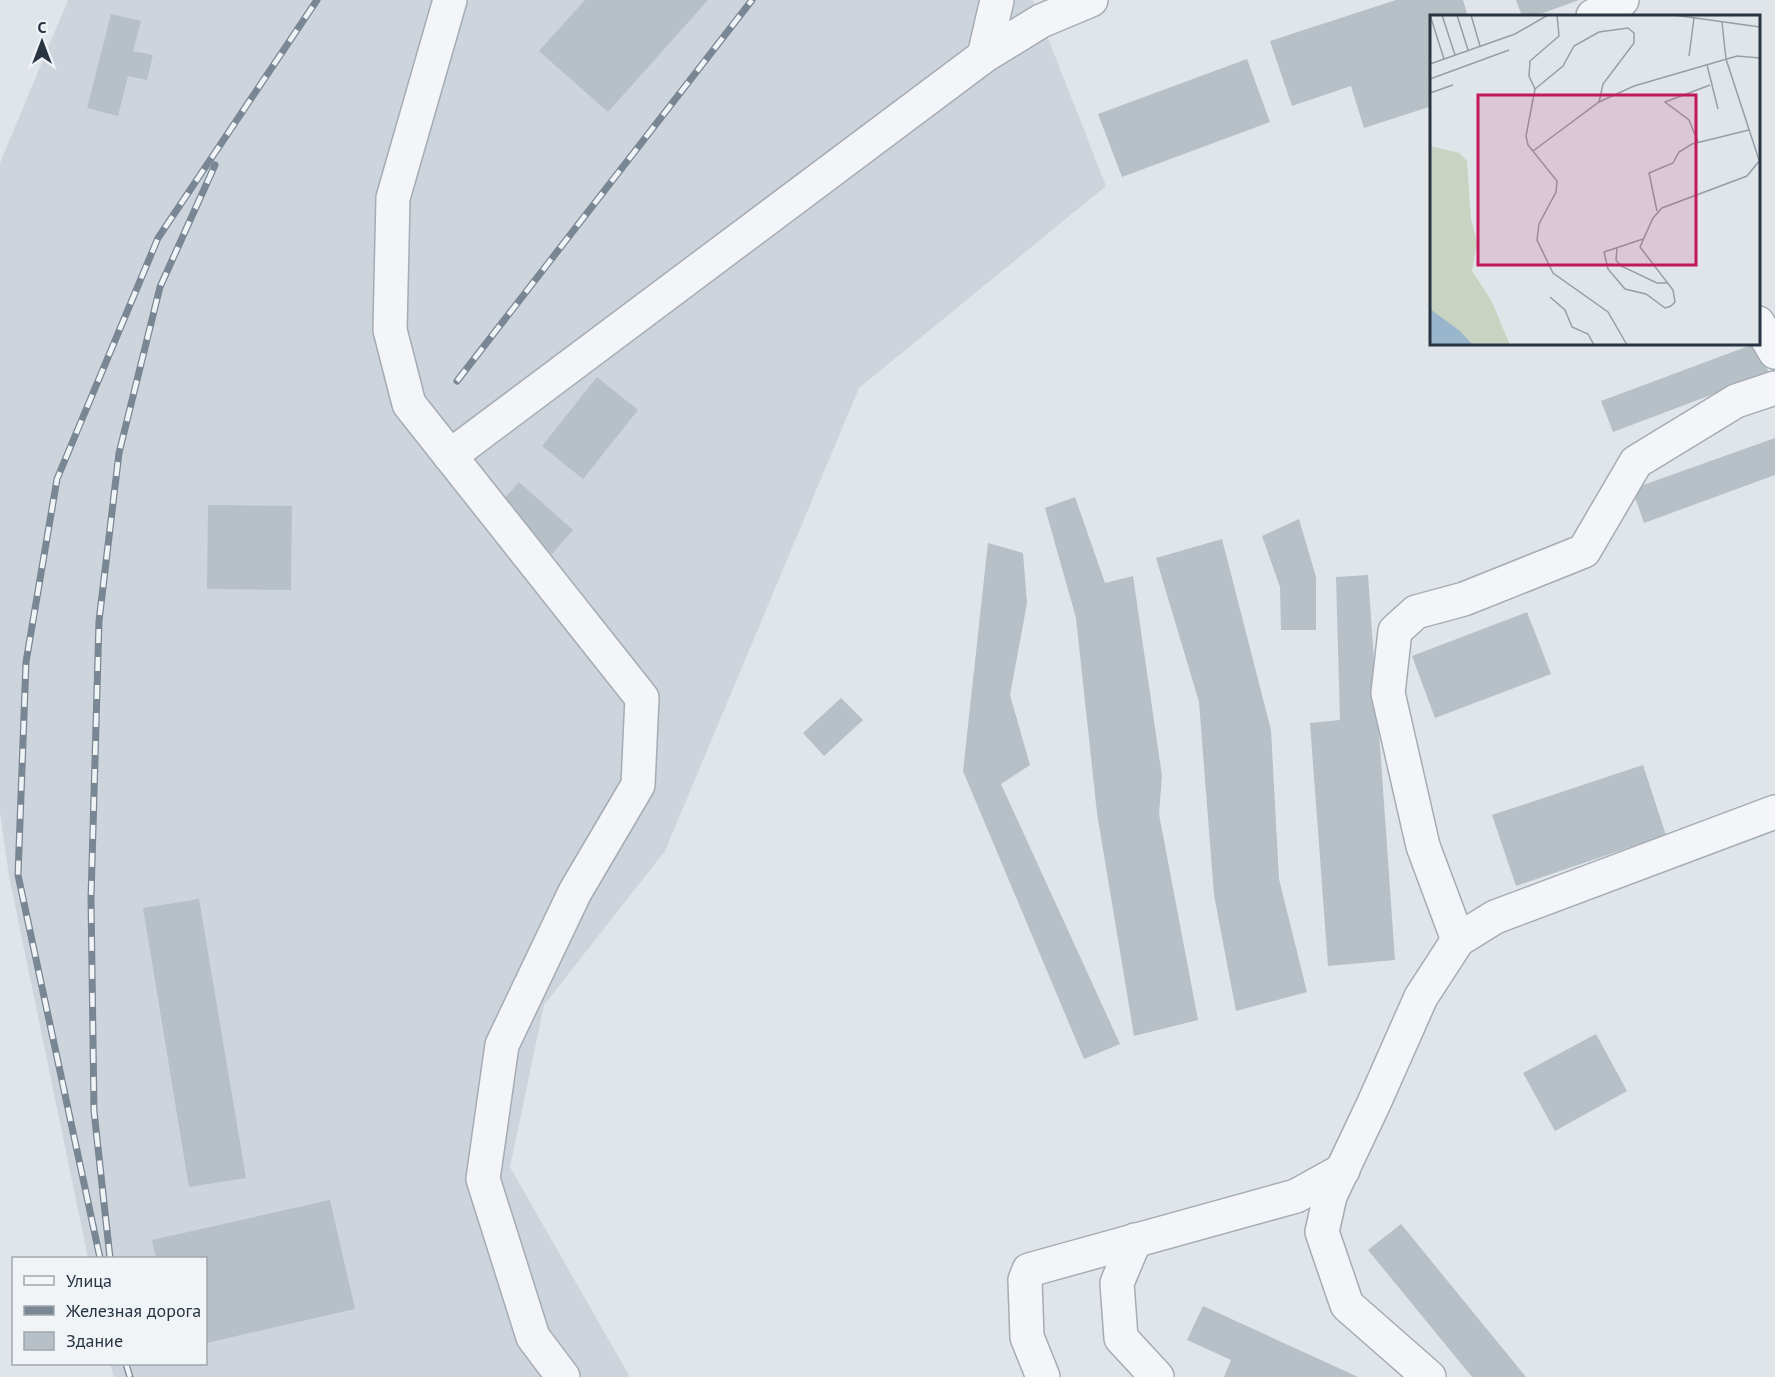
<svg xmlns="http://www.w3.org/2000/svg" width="1775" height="1377" viewBox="0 0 1775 1377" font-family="'PT Sans',sans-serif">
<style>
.built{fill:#ced4dc}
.building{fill:#b7bfc7}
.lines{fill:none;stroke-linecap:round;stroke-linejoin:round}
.minor-casing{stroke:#a5acb4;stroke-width:36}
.minor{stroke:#f3f5f8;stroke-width:33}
.rail-casing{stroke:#798694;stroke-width:7}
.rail{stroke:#f0f4f7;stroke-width:4.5;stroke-dasharray:14;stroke-linecap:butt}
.inset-road{fill:none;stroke:#969ea7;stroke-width:1.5}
.view{fill:#c2185b;fill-opacity:0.15;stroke:#c2185b;stroke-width:3}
.inset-edge{fill:none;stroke:#283442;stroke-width:3}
</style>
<rect width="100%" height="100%" fill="#e0e5ea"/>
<path class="built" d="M68,0H1033L1106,186L859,388L665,851L544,1005L510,1167L630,1377H114L110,1364H206V1258H88L9,876L0,812V163Z"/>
<g class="building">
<path d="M585,0H708L608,112L539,51Z"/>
<path d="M1396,0H1463L1468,16H1432V65L1429,66L1432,75V106L1364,128L1351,86L1292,106L1270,41Z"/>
<path d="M1516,0H1579L1535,16H1522Z"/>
<path d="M111,14L141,21L133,51L153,55L147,80L128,76L118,116L87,108Z"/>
<path d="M1247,59L1270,122L1122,177L1098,114Z"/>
<path d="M1754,344H1757L1769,373L1613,432L1601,401Z"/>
<path d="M597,377L638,410L583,479L542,446Z"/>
<path d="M1775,438V475L1644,523L1632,489Z"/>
<path d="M519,482L573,530L552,554L498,506Z"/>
<path d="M1075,497L1105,583L1133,576L1162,776L1159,814L1198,1020L1134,1036L1097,813L1076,618L1045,508Z"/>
<path d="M208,505L292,506L291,590L207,589Z"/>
<path d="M1299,519L1316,577V630H1281L1280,587L1262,536Z"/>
<path d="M1222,539L1271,730L1279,879L1307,992L1236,1011L1214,895L1199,702L1156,558Z"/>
<path d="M988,543L1023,553L1027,603L1010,695L1030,765L1001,784L1120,1044L1084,1059L963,771Z"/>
<path d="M1368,575L1395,960L1328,966L1310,723L1340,720L1336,577Z"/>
<path d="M1527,612L1551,674L1435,718L1412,656Z"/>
<path d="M841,698L863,720L824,756L803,733Z"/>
<path d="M1643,765L1666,835L1516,886L1492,815Z"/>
<path d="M199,899L246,1178L189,1187L143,908Z"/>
<path d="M1596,1034L1627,1091L1555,1131L1523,1073Z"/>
<path d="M330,1200L355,1309L206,1343V1258H156L152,1240Z"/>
<path d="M1401,1224L1526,1377H1472L1368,1250Z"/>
<path d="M1203,1306L1358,1377H1224L1231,1360L1187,1340Z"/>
</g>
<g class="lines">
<defs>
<g id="minor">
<path d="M450,0L393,198L390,330L409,404L642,698L638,785L575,892L502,1045L483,1179L533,1337L563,1377"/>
<path d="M1593,16L1622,0"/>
<path d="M984,56L997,0"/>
<path d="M1758,323L1775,352"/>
<path d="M450,456L984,56L1041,21L1091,0"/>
<path d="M1458,940L1423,846L1388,693L1395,631L1416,612L1464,599L1584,551L1636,462L1736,401L1775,388"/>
<path d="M1135,1240L1117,1283L1121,1338L1157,1377"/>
<path d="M1043,1377L1027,1337L1025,1280L1029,1270L1296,1196L1343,1170"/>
<path d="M1429,1377L1347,1305L1322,1232L1330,1196L1374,1103L1421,997L1458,940L1495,917L1775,812"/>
</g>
</defs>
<use href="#minor" class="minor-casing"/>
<use href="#minor" class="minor"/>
<defs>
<g id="rail">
<path d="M457,381L752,0"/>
<path d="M100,1258L18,875L26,662L57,479L158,238L317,0"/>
<path d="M110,1258L94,1111L91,898L99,621L119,453L160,287L215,165"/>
<path d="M126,1364L130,1377"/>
</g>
</defs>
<use href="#rail" class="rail-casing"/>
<use href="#rail" class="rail"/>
</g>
<g transform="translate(1430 15)">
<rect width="330" height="330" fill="#e0e5ea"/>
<path d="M0,131L29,138L37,146L41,204L47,227L42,256L61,285L80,330H43L0,294Z" fill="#c8d4c1"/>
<path d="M0,294L30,316L43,330H0Z" fill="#99b6cc"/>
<path class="inset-road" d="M0,0L14,44M12,0L25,40M27,0L38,35M41,0L50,31M127,0L129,21L100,46L99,61L105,74L96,121L98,130L127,166L126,177L109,209L107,225L123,258L178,297L197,330M244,0L330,12M292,7L296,44L329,145M259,41L264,3M0,49L85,19L118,0M277,50L288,94M0,64L79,35M105,74L133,51L144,31L169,17L198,13L204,18V28L173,69L169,87M0,78L23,70M268,127L259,105L235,87L280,70M103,136L169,87L204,71L307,41L330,43M227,196L219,158L243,148L249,137L262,129L319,115M213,224L174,237L178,254L195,274L216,279L235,293L241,291L245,287L243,275L210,232L223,203L232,193L317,161L330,145M187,233L186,245L191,251L227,268H238M120,282L135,295L142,312L158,319L164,330"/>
<path class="view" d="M48,80H266V250H48Z"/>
<rect width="330" height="330" class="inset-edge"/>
</g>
<rect x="12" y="1257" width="195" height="108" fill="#f0f4f7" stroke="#a0a7af" stroke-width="1.5"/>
<rect x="24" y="1276" width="30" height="9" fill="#f3f5f8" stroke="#a0a7af" stroke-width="1.5"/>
<text x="66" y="1287" font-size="18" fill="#283442">Улица</text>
<rect x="24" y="1306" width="30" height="9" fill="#798694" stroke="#a0a7af" stroke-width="1.5"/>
<text x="66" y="1317" font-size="18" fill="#283442">Железная дорога</text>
<rect x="24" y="1332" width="30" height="18" fill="#b7bfc7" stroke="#a0a7af" stroke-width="1.5"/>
<text x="66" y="1347" font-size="18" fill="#283442">Здание</text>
<g transform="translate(42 42)" stroke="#f0f4f7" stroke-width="4.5" paint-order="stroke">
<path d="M0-4.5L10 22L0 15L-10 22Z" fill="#283442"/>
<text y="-9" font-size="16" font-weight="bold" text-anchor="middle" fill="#283442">С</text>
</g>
</svg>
